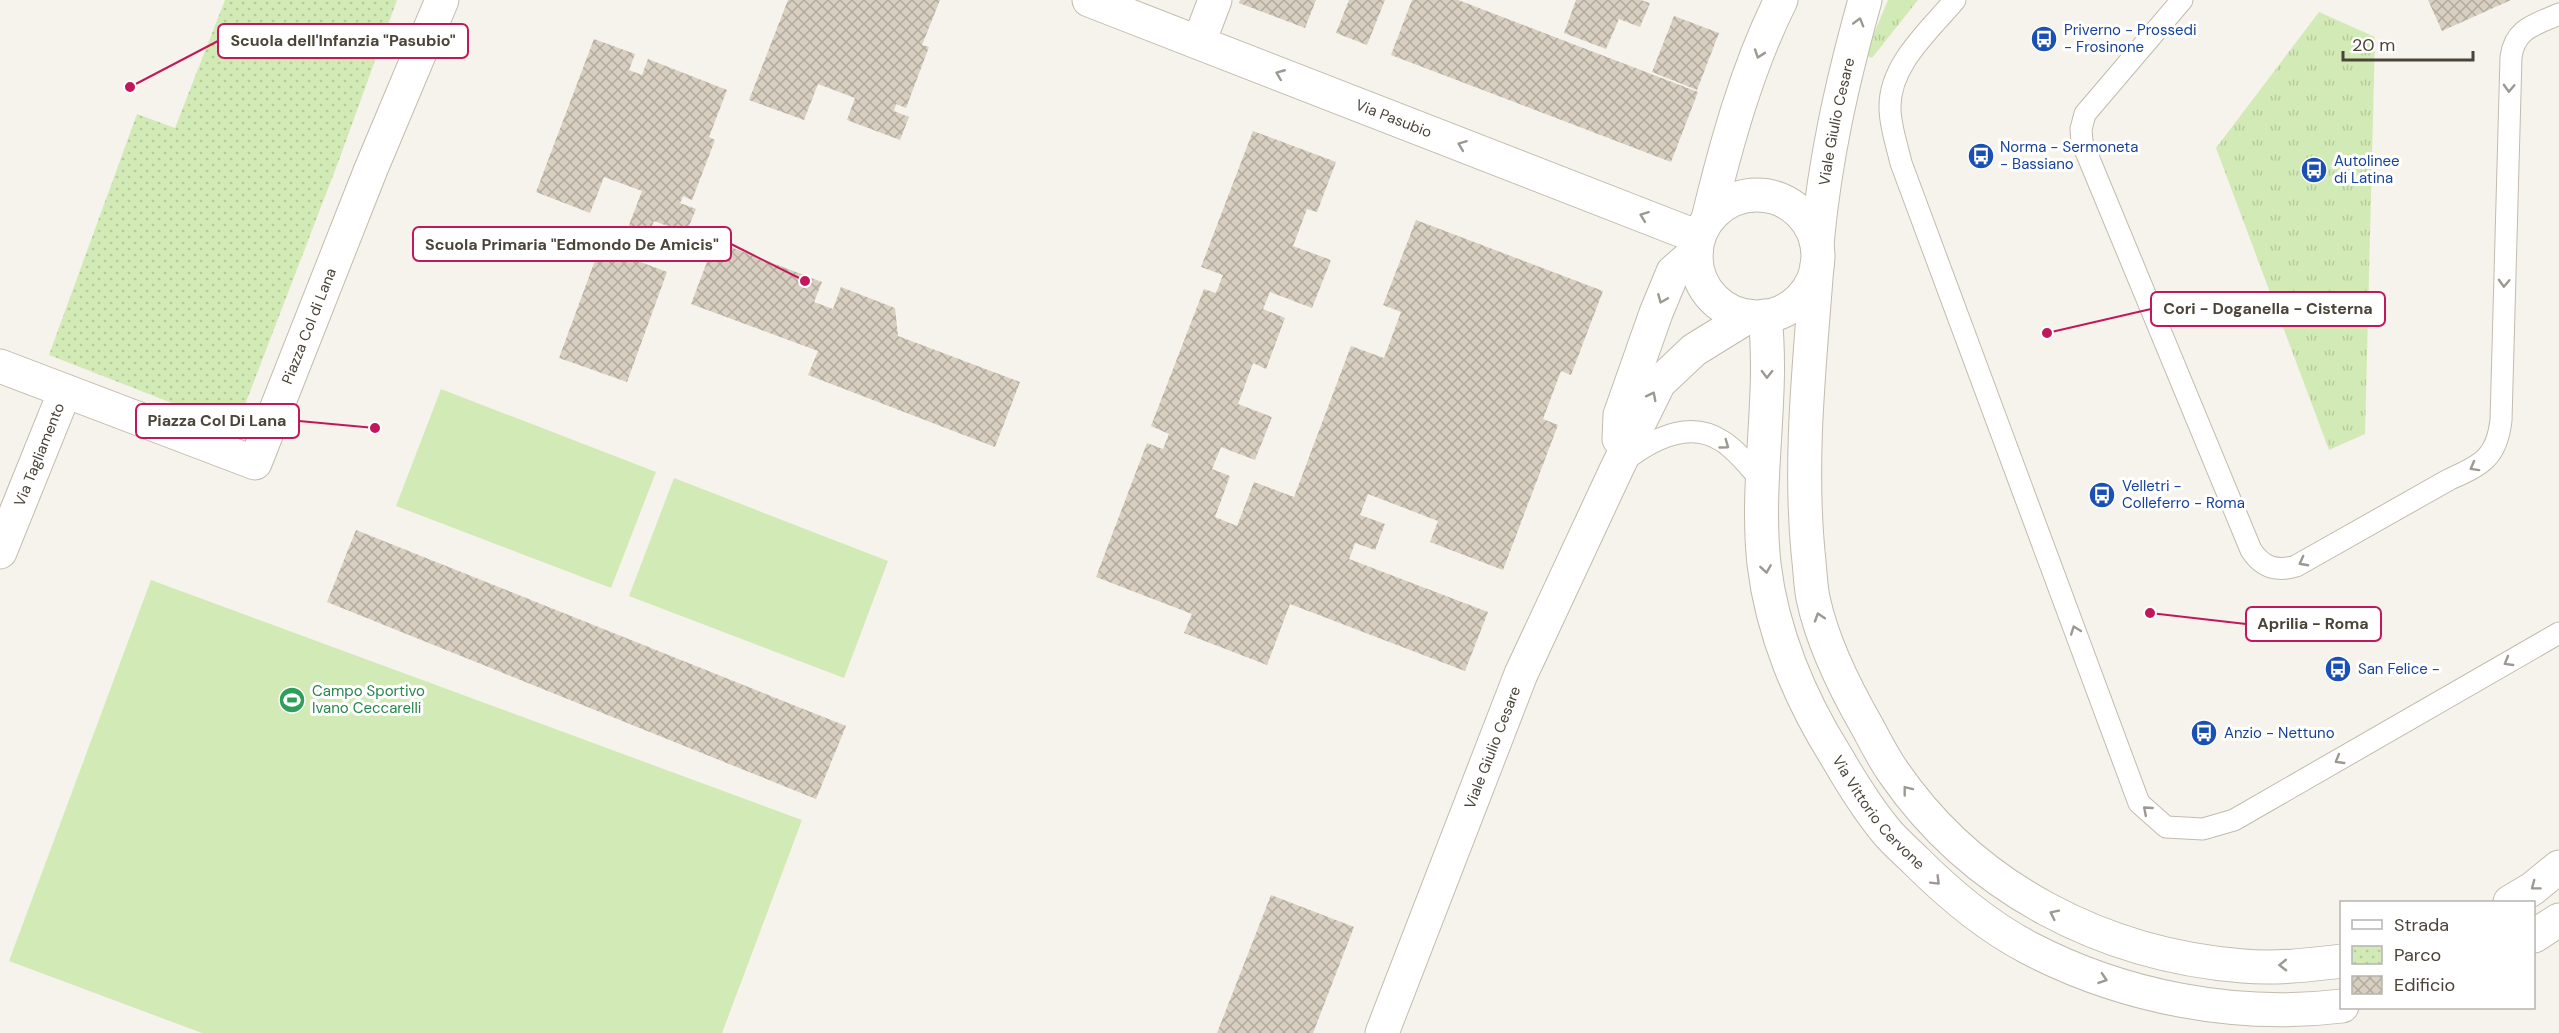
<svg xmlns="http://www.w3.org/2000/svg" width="2559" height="1033" viewBox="0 0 2559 1033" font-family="'DM Sans',sans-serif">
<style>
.grass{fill:url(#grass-tufts)}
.park{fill:url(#park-dots)}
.pitch{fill:#d2eab5}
.building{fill:url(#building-cross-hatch)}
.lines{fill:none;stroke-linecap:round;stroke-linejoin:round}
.service-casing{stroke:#c2bbae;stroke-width:23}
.minor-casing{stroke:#c2bbae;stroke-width:35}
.service{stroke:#fff;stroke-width:21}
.minor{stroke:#fff;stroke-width:33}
.oneway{stroke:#9c9892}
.labels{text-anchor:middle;stroke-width:6;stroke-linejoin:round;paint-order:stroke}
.transit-label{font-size:15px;fill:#164399;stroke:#fff;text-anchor:start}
.street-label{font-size:15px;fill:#4b4439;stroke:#fff}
.leisure-label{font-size:15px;fill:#27864d;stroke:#fff;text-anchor:start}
.leader{fill:none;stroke:#c2185b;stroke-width:2}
.callout-dot{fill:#c2185b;stroke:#fff;stroke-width:2}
.callout{fill:#fff;stroke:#c2185b;stroke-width:2}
.callout-label{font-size:16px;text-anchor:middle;font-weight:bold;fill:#4b4439}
</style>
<defs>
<pattern id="grass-tufts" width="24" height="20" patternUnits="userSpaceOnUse" patternTransform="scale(1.5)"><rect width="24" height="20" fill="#d2eab5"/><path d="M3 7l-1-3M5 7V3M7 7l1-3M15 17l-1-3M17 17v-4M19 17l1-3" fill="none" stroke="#b6ca9c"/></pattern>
<pattern id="park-dots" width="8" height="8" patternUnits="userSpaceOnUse" patternTransform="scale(1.5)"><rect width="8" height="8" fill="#d2eab5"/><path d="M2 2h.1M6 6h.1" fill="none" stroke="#b6ca9c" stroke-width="1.8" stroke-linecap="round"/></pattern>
<pattern id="building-cross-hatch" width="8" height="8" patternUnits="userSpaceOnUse" patternTransform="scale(1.5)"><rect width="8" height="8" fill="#d8cfc1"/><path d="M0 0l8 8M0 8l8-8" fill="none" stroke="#b1aa9e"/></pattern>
</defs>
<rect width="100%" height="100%" fill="#f6f3ec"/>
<g class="grass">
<path d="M1888,0H1918L1872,58L1865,55Z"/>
<path d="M2319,12L2375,37L2365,434L2329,450L2216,148Z"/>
</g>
<path class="park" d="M225,0H397L339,160L236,428L49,355L137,114L175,128Z"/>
<g class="pitch">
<path d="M441,389L656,472L611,588L396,506Z"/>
<path d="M674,478L888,561L844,678L629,596Z"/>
<path d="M151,580L802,820L722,1033H202L9,961Z"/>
</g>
<g class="building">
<path d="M788,0H940L922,45L929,47L906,108L896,104L894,111L909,117L900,140L847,120L855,98L818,84L804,120L749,100Z"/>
<path d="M1240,0H1316L1305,28L1239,3Z"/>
<path d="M1349,0H1385L1367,45L1336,33Z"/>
<path d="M1412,0H1458L1698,92L1671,162L1391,55Z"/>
<path d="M1576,0H1641L1650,3L1640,27L1619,19L1606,49L1564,33Z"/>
<path d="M2428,0H2511L2442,31Z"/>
<path d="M1674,16L1719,33L1697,90L1652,72Z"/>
<path d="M594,39L635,54L629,70L642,75L648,59L727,90L709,137L715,140L692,200L683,196L680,203L696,209L686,233L654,221L638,261L667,272L627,382L559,358L600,247L618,254L642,191L604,177L590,213L536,192Z"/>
<path d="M1253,131L1336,162L1317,212L1307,209L1293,246L1331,260L1312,308L1270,292L1263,309L1285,318L1266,369L1253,363L1238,404L1272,417L1255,460L1221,447L1212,469L1230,476L1215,517L1237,526L1254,482L1294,497L1351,346L1384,358L1401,312L1383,305L1416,220L1603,291L1571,375L1561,371L1543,419L1558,425L1503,570L1430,542L1438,521L1368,494L1360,515L1385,524L1375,550L1355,543L1349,559L1488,612L1465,671L1290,604L1267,665L1184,633L1192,614L1096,577L1147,443L1163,449L1169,434L1151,426L1204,289L1216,293L1223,275L1201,267Z"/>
<path d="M715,241L822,282L814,302L833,309L841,287L895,308L898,336L1020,382L995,447L808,375L818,351L691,304Z"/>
<path d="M356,530L846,726L816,799L327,602Z"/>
<path d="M1271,895L1354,927L1313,1033H1217Z"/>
</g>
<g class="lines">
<defs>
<g id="service">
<path d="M1955,0C1929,31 1889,65 1890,108C1890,126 1897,145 1901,163L2139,803L2166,827L2203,829L2234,820L2559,633"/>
<path d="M2182,0L2085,114L2081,129L2082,142L2251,550C2262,567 2276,572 2296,566L2450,479C2482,465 2497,457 2501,420L2511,57C2515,28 2535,25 2559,14"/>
<path d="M1624,461C1651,440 1689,419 1722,441C1738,451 1750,468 1762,481"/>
</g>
<g id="minor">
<path id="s1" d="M1089,0L1698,237"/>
<path d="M1199,42L1215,0"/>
<circle cx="1757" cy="256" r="61"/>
<path d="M1708,219C1726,145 1747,68 1781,0"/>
<path id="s2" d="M1817,244C1825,158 1842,83 1865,0"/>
<path d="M1817,265C1810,360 1799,456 1808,552C1810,567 1810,583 1813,598C1822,641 1846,690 1868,728C1876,743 1884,759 1894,773C1974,889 2104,955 2243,966C2275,969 2309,965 2342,961"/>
<path id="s3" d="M1765,316C1774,398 1755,481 1764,564C1772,632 1800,699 1836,756C1851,782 1867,808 1886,831C1895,842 1906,851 1916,861C1949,894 1987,926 2029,948C2123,997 2236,1019 2342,1006"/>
<path id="s4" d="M0,366L255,463L371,169L442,0"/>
<path d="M1619,439L1620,415L1656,313L1673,272L1696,252"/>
<path id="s5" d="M0,552L65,391"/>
<path d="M2510,902L2532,889L2559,867"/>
<path d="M2534,936L2559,920"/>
<path id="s6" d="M1382,1033L1521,674L1617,468L1659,383L1694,350L1749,316"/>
</g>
</defs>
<use href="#service" class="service-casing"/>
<use href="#minor" class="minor-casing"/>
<use href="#service" class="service"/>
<use href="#minor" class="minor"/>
</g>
<defs><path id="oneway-chevron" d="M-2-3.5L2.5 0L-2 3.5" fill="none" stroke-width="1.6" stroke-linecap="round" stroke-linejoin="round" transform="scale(1.5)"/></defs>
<g class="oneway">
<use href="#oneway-chevron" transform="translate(1859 22) rotate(-74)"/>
<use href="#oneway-chevron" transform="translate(1759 54) rotate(109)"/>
<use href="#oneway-chevron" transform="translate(1280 74) rotate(-158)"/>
<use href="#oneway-chevron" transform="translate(2509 88) rotate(92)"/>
<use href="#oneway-chevron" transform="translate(1462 145) rotate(-159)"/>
<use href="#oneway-chevron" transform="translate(1644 216) rotate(-159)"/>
<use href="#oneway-chevron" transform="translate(2504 283) rotate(92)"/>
<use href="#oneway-chevron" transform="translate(1662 299) rotate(113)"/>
<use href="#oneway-chevron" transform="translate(1767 374) rotate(91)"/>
<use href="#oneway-chevron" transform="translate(1652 396) rotate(-63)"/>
<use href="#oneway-chevron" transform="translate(1725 445) rotate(36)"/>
<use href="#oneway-chevron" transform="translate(2474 467) rotate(151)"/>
<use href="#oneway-chevron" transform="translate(2303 562) rotate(152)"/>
<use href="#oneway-chevron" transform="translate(1766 569) rotate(81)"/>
<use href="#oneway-chevron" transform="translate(1819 617) rotate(-108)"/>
<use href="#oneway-chevron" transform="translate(2075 630) rotate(-110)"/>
<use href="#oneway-chevron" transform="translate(2508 662) rotate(150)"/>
<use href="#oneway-chevron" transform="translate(2339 760) rotate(150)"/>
<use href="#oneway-chevron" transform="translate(1907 790) rotate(-128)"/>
<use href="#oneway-chevron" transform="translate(2147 810) rotate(-139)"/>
<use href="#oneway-chevron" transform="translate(1936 881) rotate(45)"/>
<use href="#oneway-chevron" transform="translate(2535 886) rotate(143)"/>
<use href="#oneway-chevron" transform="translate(2054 914) rotate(-154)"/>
<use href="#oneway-chevron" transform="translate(2283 965) rotate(179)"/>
<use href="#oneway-chevron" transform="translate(2103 979) rotate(19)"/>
</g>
<defs>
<symbol id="bus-disc" viewBox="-11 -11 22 22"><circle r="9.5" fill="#1a4fb4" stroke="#fff"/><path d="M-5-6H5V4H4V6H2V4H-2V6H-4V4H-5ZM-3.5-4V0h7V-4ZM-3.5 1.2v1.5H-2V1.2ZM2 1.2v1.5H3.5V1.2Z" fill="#fff"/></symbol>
<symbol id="stadium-disc" viewBox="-11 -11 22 22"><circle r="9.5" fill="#2e9e5b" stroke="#fff"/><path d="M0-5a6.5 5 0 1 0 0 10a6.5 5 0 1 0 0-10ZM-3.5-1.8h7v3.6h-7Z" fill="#fff"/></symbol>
</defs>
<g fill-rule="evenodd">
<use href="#bus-disc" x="2029" y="24" width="30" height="30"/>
<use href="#bus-disc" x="1966" y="141" width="30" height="30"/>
<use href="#bus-disc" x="2299" y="155" width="30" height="30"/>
<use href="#bus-disc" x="2087" y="480" width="30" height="30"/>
<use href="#bus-disc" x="2323" y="654" width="30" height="30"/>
<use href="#stadium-disc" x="277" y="685" width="30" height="30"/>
<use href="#bus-disc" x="2189" y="718" width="30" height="30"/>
</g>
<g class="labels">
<g class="transit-label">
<text x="2064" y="35">Priverno - Prossedi<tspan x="2064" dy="17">- Frosinone</tspan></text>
<text x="2000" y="152">Norma - Sermoneta<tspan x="2000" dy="17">- Bassiano</tspan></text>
<text x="2334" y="166">Autolinee<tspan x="2334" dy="17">di Latina</tspan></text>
<text x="2122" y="491">Velletri -<tspan x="2122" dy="17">Colleferro - Roma</tspan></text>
<text x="2358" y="674">San Felice -</text>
<text x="2224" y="738">Anzio - Nettuno</text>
</g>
<g class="street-label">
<text dy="5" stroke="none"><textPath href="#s1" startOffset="327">Via Pasubio</textPath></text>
<text dy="5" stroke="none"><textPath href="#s2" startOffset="124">Viale Giulio Cesare</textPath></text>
<text dy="5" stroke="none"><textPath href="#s4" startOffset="420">Piazza Col di Lana</textPath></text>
<text dy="5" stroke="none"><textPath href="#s5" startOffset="105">Via Tagliamento</textPath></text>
<text dy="5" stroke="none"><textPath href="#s6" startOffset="306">Viale Giulio Cesare</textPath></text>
<text dy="5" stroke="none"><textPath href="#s3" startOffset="526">Via Vittorio Cervone</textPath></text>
</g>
<g class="leisure-label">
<text x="312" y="696">Campo Sportivo<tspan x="312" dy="17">Ivano Ceccarelli</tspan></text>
</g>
</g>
<path class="leader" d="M130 87L218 41M805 281L731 244M2047 333L2151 309M375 428L299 421M2150 613L2246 624"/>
<g class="callout-dot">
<circle cx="130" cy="87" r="6"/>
<circle cx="805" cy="281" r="6"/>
<circle cx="2047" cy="333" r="6"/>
<circle cx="375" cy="428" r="6"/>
<circle cx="2150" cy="613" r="6"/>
</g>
<g class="callout">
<rect x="218" y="24" width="250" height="34" rx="6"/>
<rect x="413" y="227" width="318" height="34" rx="6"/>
<rect x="2151" y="292" width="234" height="34" rx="6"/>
<rect x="136" y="404" width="163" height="34" rx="6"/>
<rect x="2246" y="607" width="135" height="34" rx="6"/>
</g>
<g class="callout-label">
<text x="343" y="46">Scuola dell'Infanzia "Pasubio"</text>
<text x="572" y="250">Scuola Primaria "Edmondo De Amicis"</text>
<text x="2268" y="314">Cori - Doganella - Cisterna</text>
<text x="217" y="426">Piazza Col Di Lana</text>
<text x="2313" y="629">Aprilia - Roma</text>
</g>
<rect x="2340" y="901" width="195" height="108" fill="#ffffff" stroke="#b7b4b0" stroke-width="1.5"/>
<rect x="2352" y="920" width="30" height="9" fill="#ffffff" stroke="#b7b4b0" stroke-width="1.5"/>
<text x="2394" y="931" font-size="18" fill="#4b4439">Strada</text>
<rect x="2352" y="946" width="30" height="18" fill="url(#park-dots)" stroke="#b7b4b0" stroke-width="1.5"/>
<text x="2394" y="961" font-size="18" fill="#4b4439">Parco</text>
<rect x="2352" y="976" width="30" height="18" fill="url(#building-cross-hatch)" stroke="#b7b4b0" stroke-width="1.5"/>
<text x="2394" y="991" font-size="18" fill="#4b4439">Edificio</text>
<path d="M2343 51v9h130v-9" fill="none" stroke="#4b4439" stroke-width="3"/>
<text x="2352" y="51" font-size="18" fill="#4b4439" stroke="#ffffff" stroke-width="4.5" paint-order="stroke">20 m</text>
</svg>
